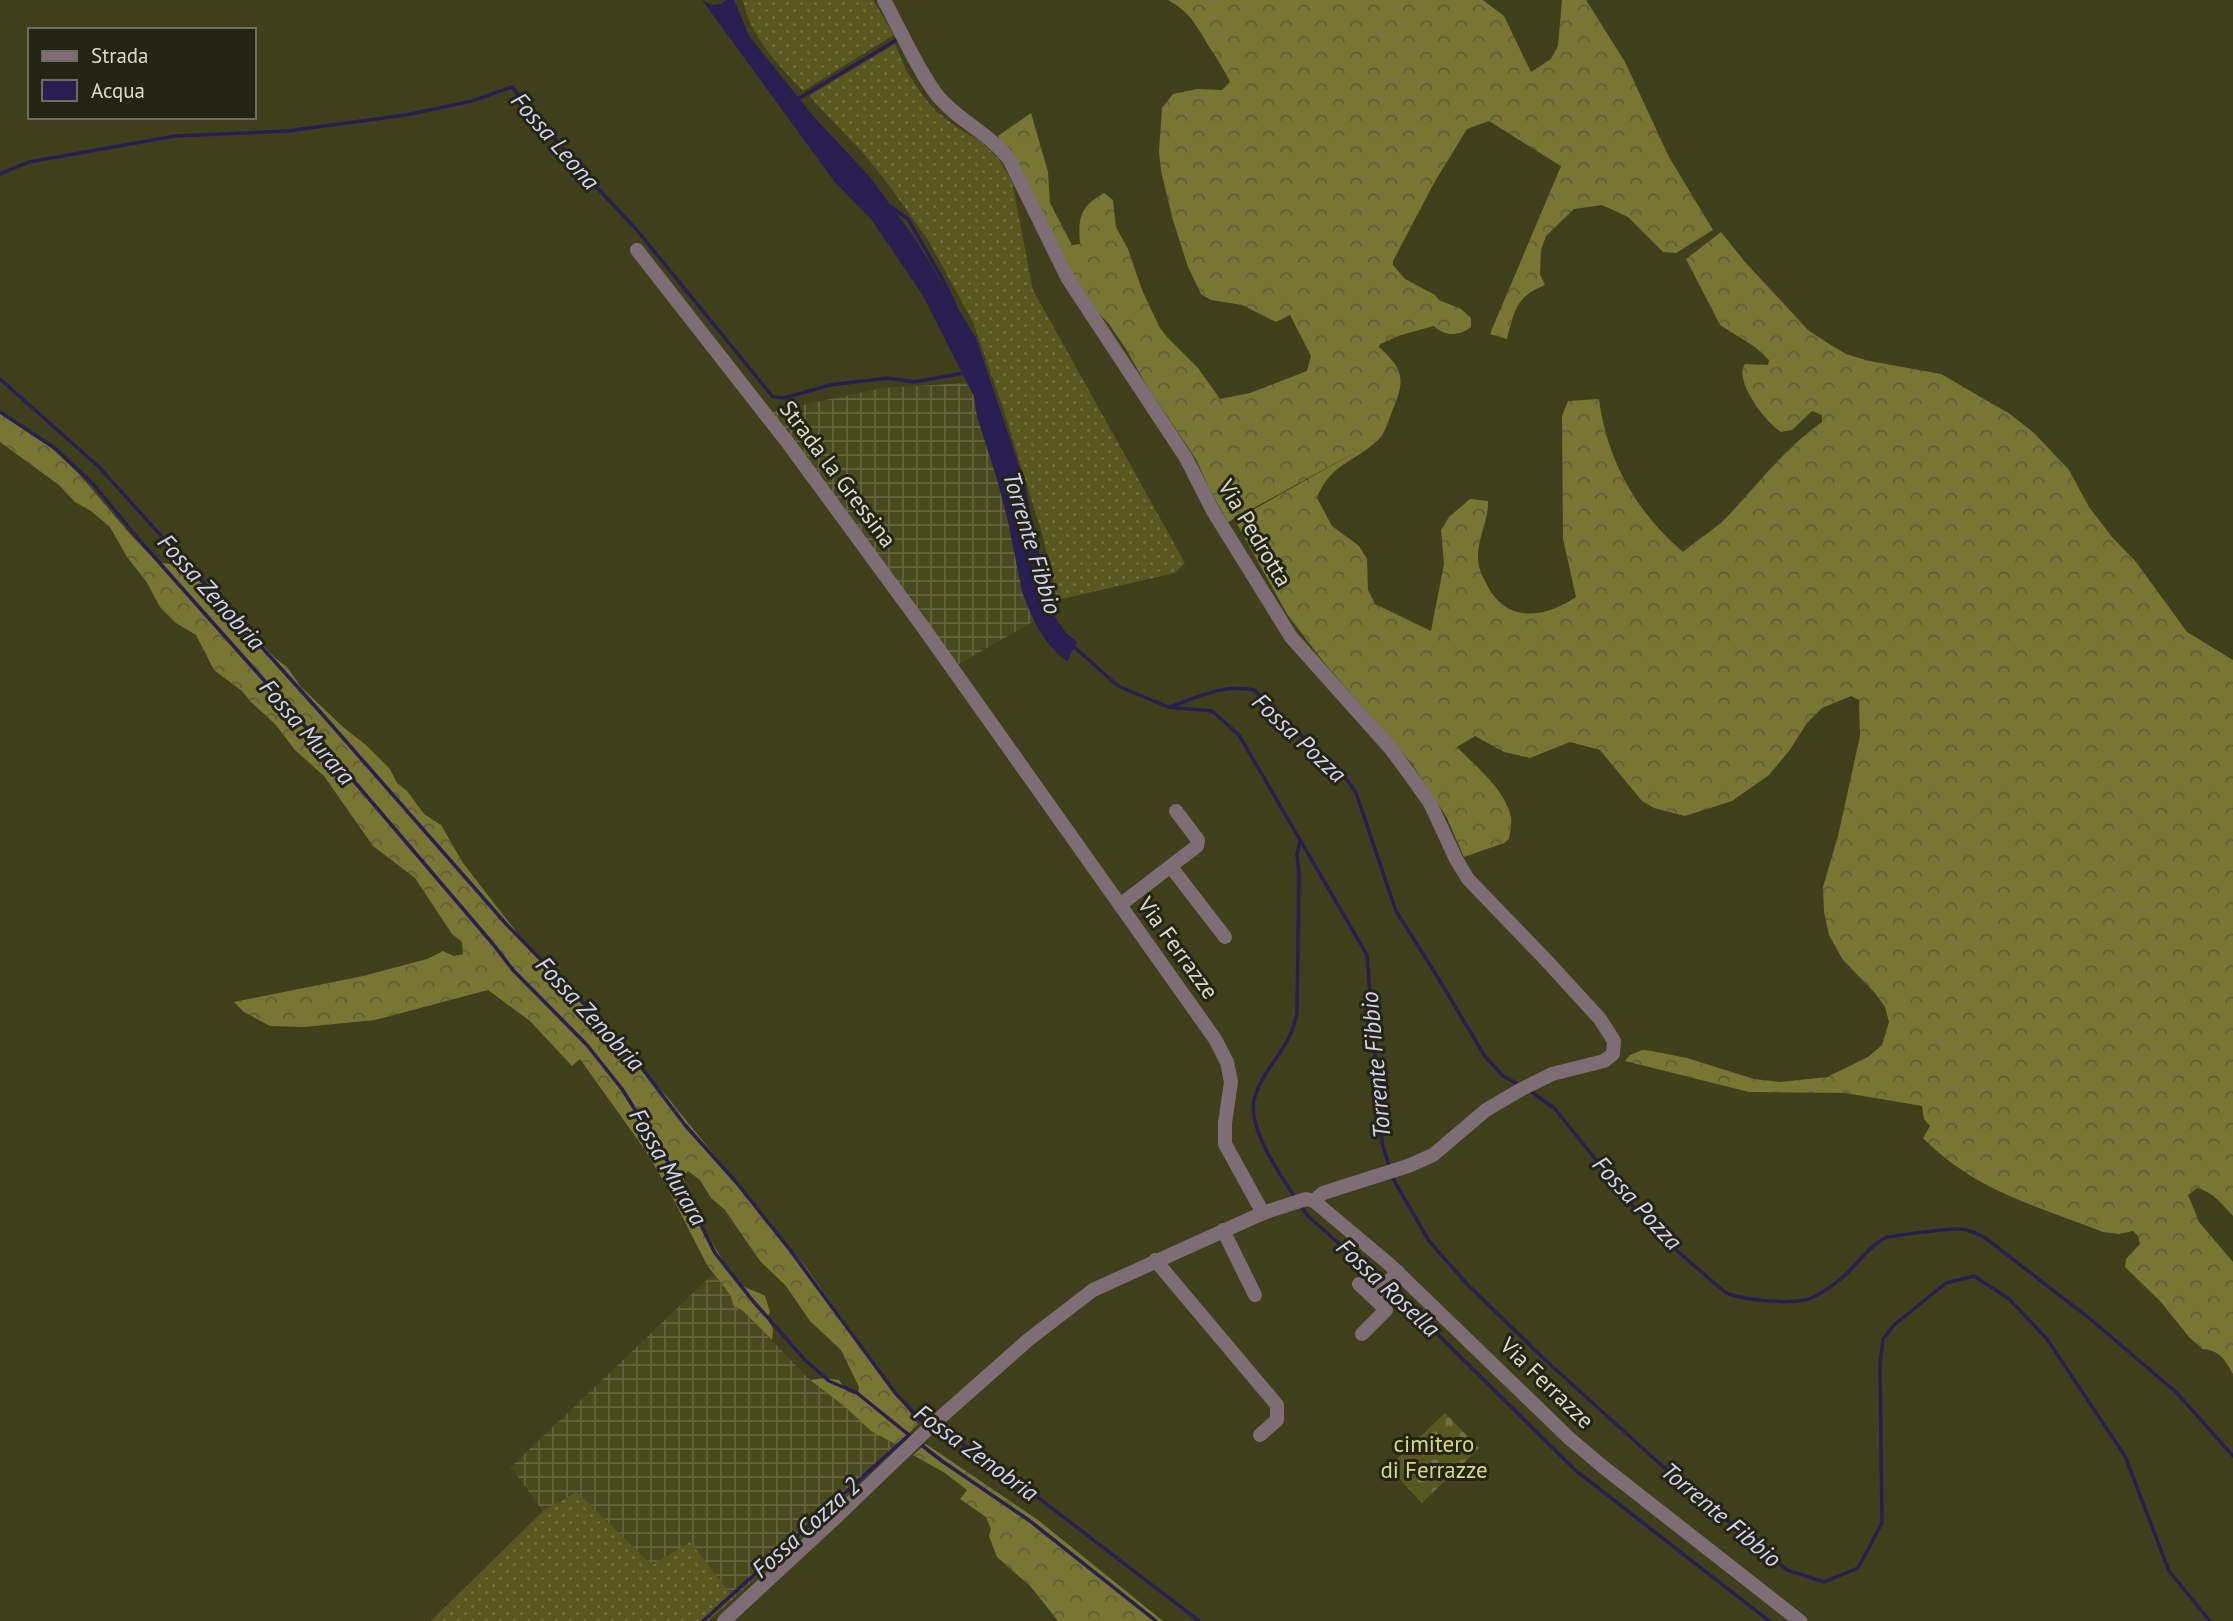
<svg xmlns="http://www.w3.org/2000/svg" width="2233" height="1621" viewBox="0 0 2233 1621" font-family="'PT Sans',sans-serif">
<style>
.industrial{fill:url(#industrial-grid)}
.grass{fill:url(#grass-dots)}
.forest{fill:url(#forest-crowns)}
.cemetery{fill:url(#cemetery-stones)}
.water{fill:#281e51}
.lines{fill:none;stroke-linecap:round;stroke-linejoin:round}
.stream{stroke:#281e51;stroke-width:3.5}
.minor{stroke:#7e6d75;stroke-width:14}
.labels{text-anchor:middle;stroke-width:6;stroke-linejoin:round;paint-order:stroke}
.street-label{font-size:23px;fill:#dbdcc8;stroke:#242415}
.park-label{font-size:23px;fill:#dada7a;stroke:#242415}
.water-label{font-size:24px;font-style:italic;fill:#d5d2f5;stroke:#242415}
</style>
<defs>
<pattern id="industrial-grid" width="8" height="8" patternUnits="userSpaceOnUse" patternTransform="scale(1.75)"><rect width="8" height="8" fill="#49491e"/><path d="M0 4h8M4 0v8" fill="none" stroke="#63633d"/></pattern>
<pattern id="grass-dots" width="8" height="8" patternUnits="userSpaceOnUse" patternTransform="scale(1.75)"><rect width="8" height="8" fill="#585720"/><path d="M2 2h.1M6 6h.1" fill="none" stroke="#6f6f3f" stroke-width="1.8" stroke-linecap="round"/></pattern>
<pattern id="forest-crowns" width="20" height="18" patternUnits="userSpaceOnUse" patternTransform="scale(1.75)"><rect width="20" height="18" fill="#777633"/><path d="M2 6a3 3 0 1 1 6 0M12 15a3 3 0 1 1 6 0" fill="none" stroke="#5f5f37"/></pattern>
<pattern id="cemetery-stones" width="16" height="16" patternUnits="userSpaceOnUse" patternTransform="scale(1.75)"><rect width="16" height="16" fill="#585720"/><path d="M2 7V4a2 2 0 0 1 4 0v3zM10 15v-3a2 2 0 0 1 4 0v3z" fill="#6f6f3f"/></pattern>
</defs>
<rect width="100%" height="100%" fill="#3f3f1c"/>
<g class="industrial">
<path d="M966,383L974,396L977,416L997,479L1008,521L1022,591L1034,621L957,665L769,412L883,388Z"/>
<path d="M713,1274L731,1296L739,1310L743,1311L810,1380L844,1406L871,1431L897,1445L830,1511L734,1598L690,1542L652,1565L577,1492L543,1511L511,1467Z"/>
</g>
<g class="grass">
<path d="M743,0H873L894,35L803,91C780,67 749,35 743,0Z"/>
<path d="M895,44L907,72L923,96L937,112L961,130L979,140L999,159L1012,182L1033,290L1185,563L1175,573L1057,600L1043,537L1003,408L973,322L928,240L888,184L864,154L809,96Z"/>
<path d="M577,1492L652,1565L690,1542L734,1598L708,1621H431L543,1511Z"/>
</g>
<g class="forest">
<path d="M1168,0H1483L1504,16L1531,72L1551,59L1558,46L1562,0H1586L1625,62L1669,157L1713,230L1676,253L1663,252L1628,217L1602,205L1574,209L1546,236L1541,250L1540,274L1545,285C1515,297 1515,311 1507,339L1490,334L1561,166L1489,121L1467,129L1434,183L1393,261V265L1405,279L1435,295L1439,300L1461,309L1471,318V327C1460,336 1445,337 1434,326L1401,335L1380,344L1379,347C1407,372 1404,383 1391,414C1388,422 1385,433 1379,439C1356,462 1330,463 1317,498L1332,526L1359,546L1367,559L1368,590L1375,604L1431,631L1444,564L1441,530L1449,517L1470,499L1488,501C1489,520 1477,538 1478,560C1479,570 1483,577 1487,585C1507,624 1545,618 1576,597L1563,539L1562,416L1568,401L1599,399C1607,460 1636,512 1683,552C1696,540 1713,531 1726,518C1757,485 1785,448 1822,422V415L1812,411L1792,430L1781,432C1766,423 1733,380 1745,364L1768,365L1769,360L1755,347L1720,325L1686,259L1721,232L1745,262L1808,330L1826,342L1846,354L1869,361L1941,374L2010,414L2034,433L2069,470L2089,507L2112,537L2136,562L2187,632L2233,660V1216C2222,1204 2213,1192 2197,1188L2188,1195L2199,1222L2233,1262V1374C2225,1360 2220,1350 2202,1349L2189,1337L2160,1301L2125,1267L2126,1259L2140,1244L2138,1236L2133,1231L2119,1234L2103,1232C2037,1206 1975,1191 1923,1138L1930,1126L1924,1119L1922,1106L1845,1093L1749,1092L1625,1061L1630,1055L1642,1050L1652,1051L1687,1058L1754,1079L1780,1082L1827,1077L1868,1057L1882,1045L1889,1022L1885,1007L1875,993L1843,960L1829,935L1824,912L1823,887L1838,836L1860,736L1859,700L1851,696L1822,708L1807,723L1789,751L1769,775L1732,801L1685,816L1654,808L1642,801L1600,750L1570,742L1530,758L1504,752L1475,736L1457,747C1476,767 1505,789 1511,817C1512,824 1510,832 1509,839L1504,843L1464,857L1446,816L1412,764L1322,660L1287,614L1235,520L1368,445L1228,522L1209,488L1196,459L1148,388L1126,349L1109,324L1074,288L1055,256L998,136L1031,113L1048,172L1050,203L1072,245L1080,244C1078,217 1080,207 1104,193L1113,200L1116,227L1128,249L1142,290L1160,328L1168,338L1198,368L1220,399L1250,393L1307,371L1311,356L1290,315L1276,322L1242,305L1211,300L1201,294L1188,267L1173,220L1161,171L1159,152L1162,108L1173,94L1197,89L1222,90L1230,82C1225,71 1220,64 1214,54C1198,31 1194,14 1168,0Z"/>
<path d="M0,411L43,440L79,474L130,534L157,562L189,567L196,579L211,590L275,658L287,667L301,687L343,727L366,745L390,769L397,783L407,791L424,814L441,825L463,863L518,934L553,974L574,990L612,1036L668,1098L807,1269L918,1424L897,1445L871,1431L844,1406L810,1380L825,1378L839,1380L847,1391L858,1395L859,1387L841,1350L810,1321L786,1286L760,1261L725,1210L711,1198L700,1180L688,1171L684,1176C683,1203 721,1254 734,1280C742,1288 755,1290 765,1296L770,1312L767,1318L773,1329L772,1340L743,1311L733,1305L731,1296L707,1265L666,1185L645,1150L580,1059L572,1066L530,1021L488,990L375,1020L304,1027L270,1026L244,1012L234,1002L363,976L427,959L443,951L454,956L463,954L462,942L452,934L415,878L373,846L324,776L295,750L275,724L250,701L242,691L214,670L196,635L176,623L160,607L146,581L127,557L110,527L91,511L75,502L59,485L0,442Z"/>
<path d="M926,1444L1038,1520L1163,1621H1058L1031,1587L997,1557L989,1536L991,1529L986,1517L960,1499L967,1490L945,1473L913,1455Z"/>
</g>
<path class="cemetery" d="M1445,1413L1479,1448L1422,1503L1388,1467Z"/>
<path class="water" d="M702,0L712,5L722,4L726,0H734L749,36L813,116L869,176L914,237L976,338L1024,481L1052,613L1066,633L1077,642L1067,661C1043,644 1031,617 1022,591L1008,521L997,479L977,416L974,396L922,294L871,219L834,181Z"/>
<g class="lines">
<g class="stream">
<path d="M798,99L898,39"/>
<path d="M0,174L29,162L175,136L287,131L406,115L472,101L512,87L583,173L636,229L773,397L784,398L830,385L888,378L914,382L964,373"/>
<path d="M891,207L908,219L944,282L955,305"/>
<path d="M0,379L99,467L322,714L507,925L592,1012L638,1063L685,1125L736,1182L790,1250L896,1394L922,1421L929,1424"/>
<path d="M0,412L56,449L93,484L141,542L359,787L493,944L513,970L587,1045L622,1089L675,1173L715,1253L753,1301L805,1360L829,1381L857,1393L914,1439"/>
<path d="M1071,644L1118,686L1168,707L1212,711L1239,735L1367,955L1382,1143L1390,1169"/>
<path d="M1170,707C1198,697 1225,683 1254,690L1348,781L1356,793L1396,911L1437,976L1484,1055L1503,1076L1520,1085"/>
<path d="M1529,1090L1555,1109L1634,1207L1676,1250L1726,1293C1745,1300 1785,1304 1805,1300C1818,1297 1832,1286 1842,1278C1856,1266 1868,1247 1885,1238C1889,1236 1952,1228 1959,1229C1968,1229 1976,1233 1984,1237L2089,1318L2176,1392L2233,1456"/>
<path d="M1392,1177L1429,1241L1467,1284L1542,1357L1670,1473L1787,1570L1824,1582L1858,1568L1882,1523L1880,1365L1883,1339L1894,1325L1946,1283L1974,1276L2009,1299L2047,1339L2125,1456L2169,1571L2210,1621"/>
<path d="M1296,1199C1280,1174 1245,1126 1255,1096C1262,1073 1281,1056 1290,1035C1293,1028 1295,1021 1297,1014L1299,874L1297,854L1300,842"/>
<path d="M1300,1205L1308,1216L1381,1281"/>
<path d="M1387,1286L1403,1300L1574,1469L1769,1621"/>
<path d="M936,1428L993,1463L1199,1621"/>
<path d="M920,1444L942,1461L1030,1521L1156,1621"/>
<path d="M703,1621L909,1435"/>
</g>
<g class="minor">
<path d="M884,0C900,29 917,69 937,95C957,120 989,133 1009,159L1068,279L1186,458L1213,511L1291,637L1391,749L1413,779L1430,803L1456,859L1468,879L1546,960L1600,1019L1614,1041L1613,1054L1604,1061L1552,1074L1520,1090L1486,1110L1433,1155L1408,1166L1323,1193L1314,1201"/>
<path d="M637,250L788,443L923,627L1215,1039L1227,1062L1231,1082L1225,1123V1144L1263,1213"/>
<path d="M1171,867L1225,937"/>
<path d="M1120,905L1197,846L1198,840L1176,811"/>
<path d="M1223,1230L1255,1295"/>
<path d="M1155,1260L1277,1405V1420L1260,1435"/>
<path d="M1359,1284L1373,1297"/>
<path d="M1362,1334L1386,1310L1373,1297L1398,1272"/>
<path d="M724,1621L834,1519L932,1425L1028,1340L1093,1290L1263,1213L1306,1199L1314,1201L1389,1264L1569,1438L1602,1466L1800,1621"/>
</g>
</g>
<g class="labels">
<g class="street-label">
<text transform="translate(838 474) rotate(53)" y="8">Strada la Gressina</text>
<text transform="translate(1255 533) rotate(59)" y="8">Via Pedrotta</text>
<text transform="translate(1178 948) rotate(54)" y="8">Via Ferrazze</text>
<text transform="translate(1547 1383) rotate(44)" y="8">Via Ferrazze</text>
</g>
<g class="park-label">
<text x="1434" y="1452">cimitero<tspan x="1434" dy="26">di Ferrazze</tspan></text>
</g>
<g class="water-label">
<text transform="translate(555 141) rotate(49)" y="8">Fossa Leona</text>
<text transform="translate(1032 543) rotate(73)" y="8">Torrente Fibbio</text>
<text transform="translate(211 592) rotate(48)" y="8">Fossa Zenobria</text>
<text transform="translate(307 732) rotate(49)" y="8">Fossa Murara</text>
<text transform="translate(1299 738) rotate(43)" y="8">Fossa Pozza</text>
<text transform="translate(590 1014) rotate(47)" y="8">Fossa Zenobria</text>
<text transform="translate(1376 1065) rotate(-95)" y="8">Torrente Fibbio</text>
<text transform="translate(668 1167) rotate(60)" y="8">Fossa Murara</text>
<text transform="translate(1637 1203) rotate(47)" y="8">Fossa Pozza</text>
<text transform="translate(1388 1288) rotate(43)" y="8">Fossa Rosella</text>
<text transform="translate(976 1453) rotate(36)" y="8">Fossa Zenobria</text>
<text transform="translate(1721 1515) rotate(40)" y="8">Torrente Fibbio</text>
<text transform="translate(806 1528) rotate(-42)" y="8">Fossa Cozza 2</text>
</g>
</g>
<rect x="28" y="28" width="228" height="91" fill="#242415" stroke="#6d6e5d" stroke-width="2"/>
<rect x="42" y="51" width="35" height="10" fill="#7e6d75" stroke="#6d6e5d" stroke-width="2"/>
<text x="91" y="63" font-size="21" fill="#dbdcc8">Strada</text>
<rect x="42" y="80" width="35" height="21" fill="#281e51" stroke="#6d6e5d" stroke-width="2"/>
<text x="91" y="98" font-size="21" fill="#dbdcc8">Acqua</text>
</svg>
